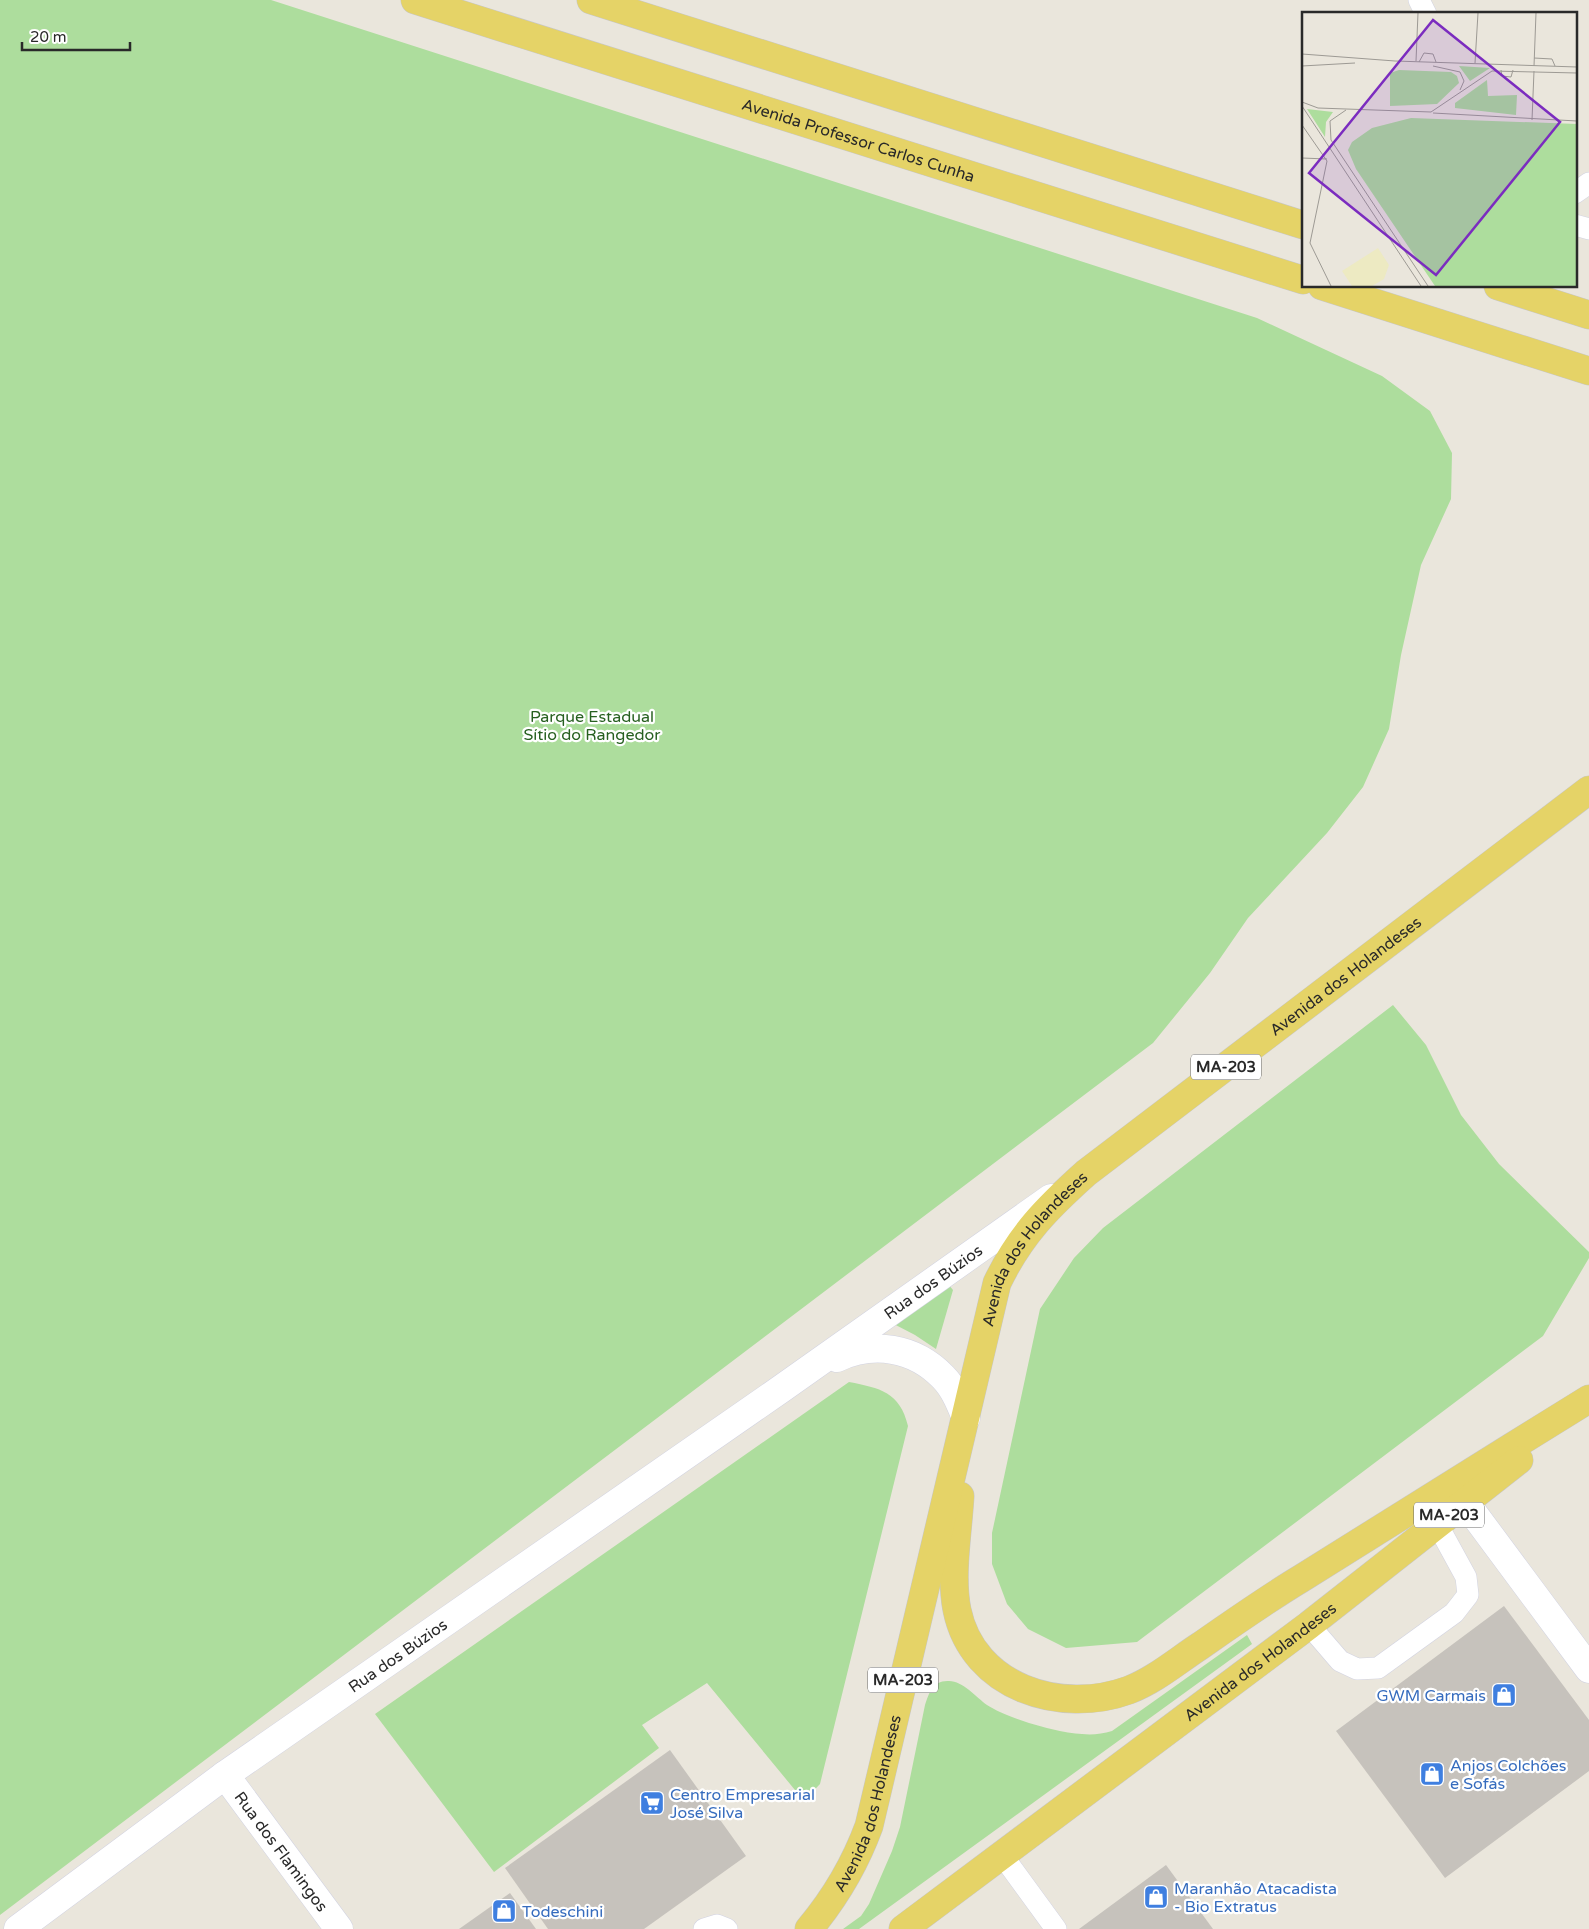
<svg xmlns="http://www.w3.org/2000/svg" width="1589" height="1929" viewBox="0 0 1589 1929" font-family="'Varela Round',sans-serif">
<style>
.green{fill:#addd9d}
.building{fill:#c6c2bc}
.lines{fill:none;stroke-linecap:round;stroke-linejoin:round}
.service-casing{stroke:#d2d3e1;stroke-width:22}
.minor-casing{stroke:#d2d3e1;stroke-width:29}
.secondary-casing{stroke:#d2d3e1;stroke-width:29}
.primary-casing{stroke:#c7c7c7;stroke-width:29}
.service{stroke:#fff;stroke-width:21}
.minor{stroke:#fff;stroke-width:28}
.secondary{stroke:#fff;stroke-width:28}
.primary{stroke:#e5d367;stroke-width:28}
.labels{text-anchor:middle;stroke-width:4.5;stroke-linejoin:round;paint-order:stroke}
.shield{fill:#fff;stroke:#696969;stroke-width:1}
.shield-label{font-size:15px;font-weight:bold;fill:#292929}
.street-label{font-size:16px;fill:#292929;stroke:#fff}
.park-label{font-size:16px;fill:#276020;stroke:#fff}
.shop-label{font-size:16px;fill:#366cbe;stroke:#fff;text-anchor:start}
.inset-road{fill:none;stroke:#9d9a94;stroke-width:1}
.view{fill:#7b2cbf;fill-opacity:0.15;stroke:#7b2cbf;stroke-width:2.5}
.inset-edge{fill:none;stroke:#292929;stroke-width:2.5}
</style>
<rect width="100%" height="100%" fill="#eae6dc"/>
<g class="green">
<path d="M0,0H271L1257,318L1382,376L1430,411L1452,453L1451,499L1421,565L1401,655L1389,729L1363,787L1327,833L1248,918L1210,973L1153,1043L0,1915Z"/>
<path d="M1393,1005L1426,1045L1461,1115L1499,1164L1589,1252V1258L1543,1336L1137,1642L1066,1648L1028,1629L1007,1604L992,1564V1533L1040,1309L1074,1258L1103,1228Z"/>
<path d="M947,1283L953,1290L936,1349L915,1335L888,1321Z"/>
<path d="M849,1382C880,1388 900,1392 908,1426L820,1784L804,1801L707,1683L642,1725L659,1748L494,1872L375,1714Z"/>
<path d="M1247,1635L1252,1644L859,1929H843L861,1916L869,1904L892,1851L900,1827L925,1705C929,1693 933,1680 949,1681C963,1681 976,1697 987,1705C1007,1718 1057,1733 1082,1734C1092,1735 1102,1734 1112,1731Z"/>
</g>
<g class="building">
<path d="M1504,1606L1589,1720V1771L1445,1878L1336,1731Z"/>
<path d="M670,1750L746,1856L644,1929H548L505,1868Z"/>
<path d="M1166,1865L1213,1929H1079Z"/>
<path d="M510,1893L536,1929H459Z"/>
</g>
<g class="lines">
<defs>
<g id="service">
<path d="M1419,0L1426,14"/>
<path d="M1575,193L1589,183"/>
<path d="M1575,225L1589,229"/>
<path d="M1309,1625L1340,1661L1357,1669L1378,1668L1454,1613L1468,1595L1466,1577L1437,1524"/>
<path d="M1002,1855L1056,1929"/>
<path d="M704,1929L717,1925L727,1929"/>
</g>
<g id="minor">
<path d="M1465,1502L1589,1669"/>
<path id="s1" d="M225,1775L339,1929"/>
</g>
<g id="secondary">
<path d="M837,1358C873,1341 914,1347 943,1377C954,1388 960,1403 966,1418"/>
<path id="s2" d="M18,1929L225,1775L781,1389L1051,1198"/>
</g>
<g id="primary">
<path id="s3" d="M415,0L1303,280"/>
<path d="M591,0L1303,225"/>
<path d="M1322,286L1589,371"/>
<path d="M1498,286L1589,315"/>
<path d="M960,1496C958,1532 950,1575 957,1610C973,1688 1061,1715 1129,1690C1155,1680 1177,1661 1200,1646C1233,1623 1267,1599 1302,1578C1398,1518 1493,1458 1589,1399"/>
<path id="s4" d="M809,1929C835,1898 855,1864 869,1826L997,1283C1020,1235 1047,1208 1086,1173L1589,790"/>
<path id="s5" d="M903,1929L1309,1625L1519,1460"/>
</g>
</defs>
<use href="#service" class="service-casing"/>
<use href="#minor" class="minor-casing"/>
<use href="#secondary" class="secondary-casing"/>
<use href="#primary" class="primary-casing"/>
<use href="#service" class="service"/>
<use href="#minor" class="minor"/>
<use href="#secondary" class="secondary"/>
<use href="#primary" class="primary"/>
</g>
<defs>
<symbol id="shop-square" viewBox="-11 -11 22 22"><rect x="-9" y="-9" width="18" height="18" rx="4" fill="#3f7fe0" stroke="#fff"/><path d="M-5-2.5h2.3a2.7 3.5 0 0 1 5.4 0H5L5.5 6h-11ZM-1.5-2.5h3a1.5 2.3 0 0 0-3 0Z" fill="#fff"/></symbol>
<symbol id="supermarket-square" viewBox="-11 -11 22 22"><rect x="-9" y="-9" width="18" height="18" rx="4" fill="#3f7fe0" stroke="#fff"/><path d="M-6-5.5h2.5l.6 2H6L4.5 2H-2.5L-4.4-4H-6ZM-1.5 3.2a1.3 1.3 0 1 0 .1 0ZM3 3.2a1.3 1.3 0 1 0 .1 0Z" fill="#fff"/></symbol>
</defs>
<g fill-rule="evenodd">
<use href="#shop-square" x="1490" y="1681" width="28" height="28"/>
<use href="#shop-square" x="1418" y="1760" width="28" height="28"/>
<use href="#supermarket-square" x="638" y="1789" width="28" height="28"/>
<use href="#shop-square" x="1142" y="1883" width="28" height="28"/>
<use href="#shop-square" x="490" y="1897" width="28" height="28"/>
</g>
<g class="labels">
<g class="shield">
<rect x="1191" y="1054.5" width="70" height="25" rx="4"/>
<rect x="1414" y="1502.5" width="70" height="25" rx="4"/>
<rect x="868" y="1667.5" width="70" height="25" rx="4"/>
</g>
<g class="shield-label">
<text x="1226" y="1072">MA-203</text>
<text x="1449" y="1520">MA-203</text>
<text x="903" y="1685">MA-203</text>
</g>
<g class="street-label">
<text dy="6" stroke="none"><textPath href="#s3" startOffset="465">Avenida Professor Carlos Cunha</textPath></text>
<text dy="6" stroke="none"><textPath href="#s4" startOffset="1146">Avenida dos Holandeses</textPath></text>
<text dy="6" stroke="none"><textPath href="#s4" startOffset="726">Avenida dos Holandeses</textPath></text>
<text dy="6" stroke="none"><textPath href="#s2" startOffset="1121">Rua dos Búzios</textPath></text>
<text dy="6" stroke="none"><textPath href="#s2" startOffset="468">Rua dos Búzios</textPath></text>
<text dy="6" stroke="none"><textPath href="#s5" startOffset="446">Avenida dos Holandeses</textPath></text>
<text dy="6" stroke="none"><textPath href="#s4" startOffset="141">Avenida dos Holandeses</textPath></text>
<text dy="6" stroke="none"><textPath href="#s1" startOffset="95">Rua dos Flamingos</textPath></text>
</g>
<g class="park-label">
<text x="592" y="722">Parque Estadual<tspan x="592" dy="18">Sítio do Rangedor</tspan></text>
</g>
<g class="shop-label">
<text x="1486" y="1701" text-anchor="end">GWM Carmais</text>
<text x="1450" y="1771">Anjos Colchões<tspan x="1450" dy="18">e Sofás</tspan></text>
<text x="670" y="1800">Centro Empresarial<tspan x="670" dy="18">José Silva</tspan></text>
<text x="1174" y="1894">Maranhão Atacadista<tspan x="1174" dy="18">- Bio Extratus</tspan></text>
<text x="522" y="1917">Todeschini</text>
</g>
</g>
<g transform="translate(1302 12)">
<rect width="275" height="275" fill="#eae6dc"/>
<path d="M157,54L188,56L168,69ZM97,58L149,60L155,64L157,71L135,92L88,94V61ZM185,68L186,84L215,83L214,103L153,96V91ZM5,97L31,100L24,110L23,125ZM109,106L275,112V274H133L54,157L46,138L50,130L70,116Z" fill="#addd9d"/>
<path d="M76,236L87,253L82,267L70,274H50L40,259Z" fill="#edeac2"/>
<path class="inset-road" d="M0,42L93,49L275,55M232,46L250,47L253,54M114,49L116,1M117,50L122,41L131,42L134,50M173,51L176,1M0,54L53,51M131,54L158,60L162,69L158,78M232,54L234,1M199,58L200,64L209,65L211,58M0,90L16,96L129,100L190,59L275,61M0,94L119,274M44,98L28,109L29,128L126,274M131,101L275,109M230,108L232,59M0,113L25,149L8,231L29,274M0,146L25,147"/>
<path class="view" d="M131,8L258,110L134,263L7,161Z"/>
<rect width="275" height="275" class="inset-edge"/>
</g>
<path d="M22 42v8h108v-8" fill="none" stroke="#292929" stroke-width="2.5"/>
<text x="30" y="42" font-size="15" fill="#292929" stroke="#ffffff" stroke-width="4" paint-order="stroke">20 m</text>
</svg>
